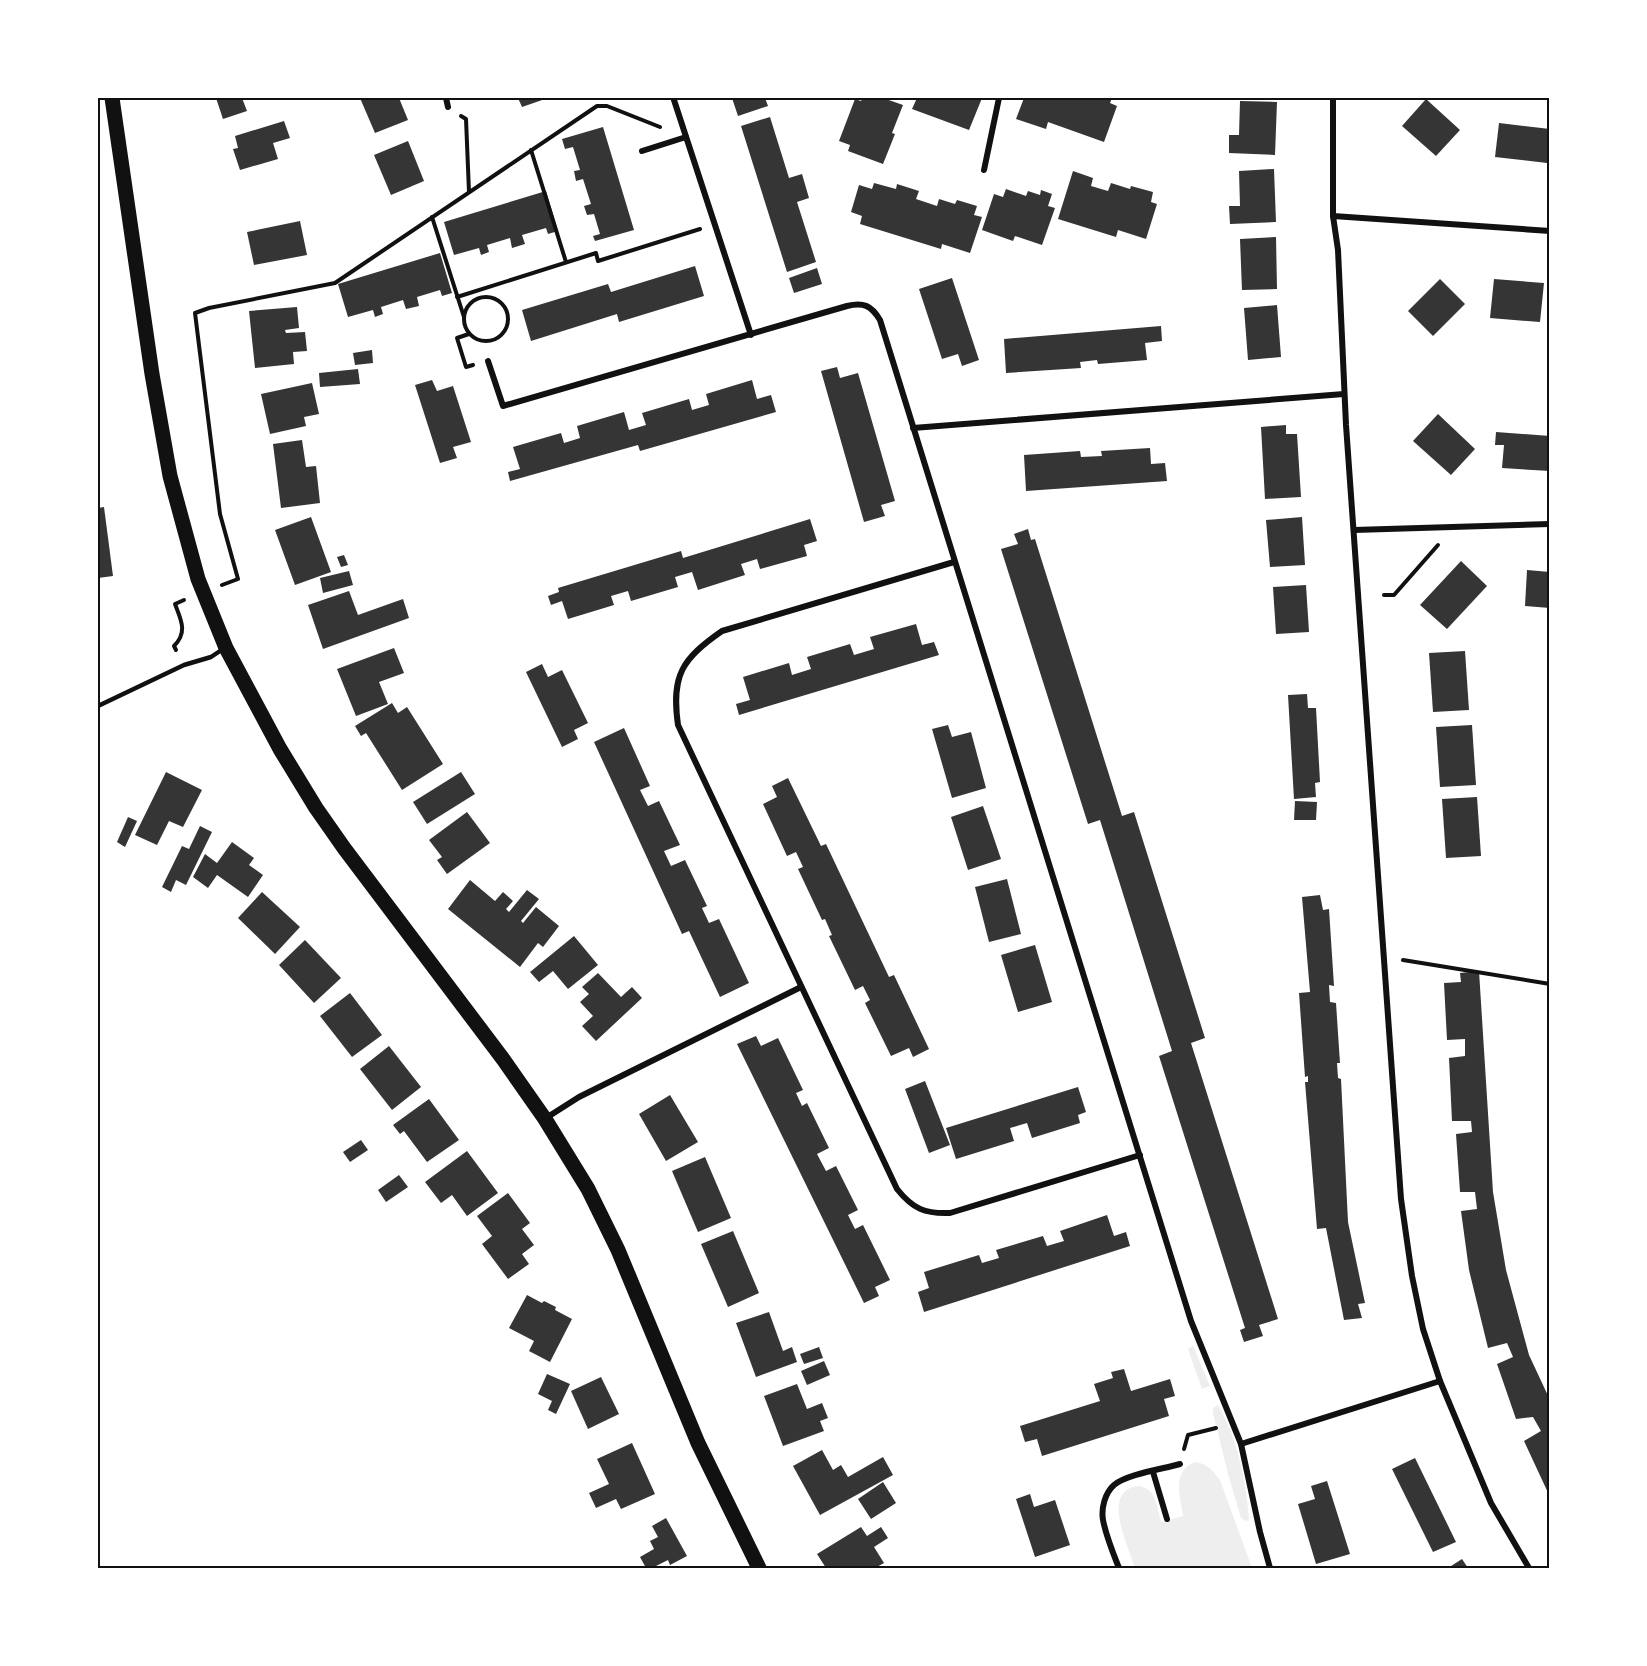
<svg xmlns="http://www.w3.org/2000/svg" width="1647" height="1666" viewBox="0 0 1647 1666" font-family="'PT Sans Narrow',sans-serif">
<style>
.green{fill:#eee}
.building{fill:#353535}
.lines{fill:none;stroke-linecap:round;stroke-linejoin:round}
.path{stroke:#111;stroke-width:4}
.service{stroke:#111;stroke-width:4.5}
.minor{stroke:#111;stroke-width:6}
.primary{stroke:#111;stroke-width:15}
.neatline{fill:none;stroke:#111;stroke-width:2}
</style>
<rect width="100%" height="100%" fill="#fff"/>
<g class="green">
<path d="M1193,1346L1210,1386L1202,1389L1188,1349Z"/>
<path d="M1218,1405C1238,1439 1246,1481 1249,1520L1246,1521L1241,1518L1228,1474L1213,1413V1408Z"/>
<path d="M1196,1462C1208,1464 1213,1471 1220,1480L1252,1568H1135C1130,1552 1116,1521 1119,1504C1121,1487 1142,1479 1153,1495C1157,1503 1159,1514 1161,1522L1183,1516C1180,1496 1171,1470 1196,1462Z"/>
</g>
<g class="building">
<path d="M216,98H242L247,111L223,119Z"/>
<path d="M360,98H399L408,120L375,133Z"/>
<path d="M518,98H548L522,107Z"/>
<path d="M732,98H765L768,106L738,116Z"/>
<path d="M863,98H883L903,105L892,133L895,134L883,164L848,151L850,145L839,141L855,99L861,101Z"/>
<path d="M917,98H982L969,130L912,109Z"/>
<path d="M1024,98H1112L1110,103L1117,106L1104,142L1048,122L1046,129L1016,119Z"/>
<path d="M1426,99L1460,130L1436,156L1402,126Z"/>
<path d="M1240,101L1277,102L1275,155L1229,153V135H1239Z"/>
<path d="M770,117L789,178L802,174L809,198L797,202L816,262L787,272L741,126Z"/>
<path d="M284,121L290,138L273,143L278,159L240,170L233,149L238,148L235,136Z"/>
<path d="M1499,123L1550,129L1547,163L1495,157Z"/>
<path d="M603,127L634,230L595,241L593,236L600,234L594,214L587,215L584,206L591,204L583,179L576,181L574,171L580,170L573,147L565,149L562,139Z"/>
<path d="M408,141L424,181L391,195L374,155Z"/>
<path d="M1274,169L1276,222L1230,224L1229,206H1240L1239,171Z"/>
<path d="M1073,171L1093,178L1091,186L1108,191L1111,183L1130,189L1131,186L1153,192L1151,202L1157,204L1146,239L1118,230L1116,237L1058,219Z"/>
<path d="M874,183L896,189L897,184L919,191L916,199L937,206L939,199L955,204L957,200L977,206L974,215L982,217L970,253L942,244L941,249L860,224L862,216L851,212L859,185L872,189Z"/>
<path d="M1006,189L1026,196L1028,191L1040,195L1041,190L1052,194L1048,206L1055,208L1042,245L1015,236L1013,241L982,230L994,194L1003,197Z"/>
<path d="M546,191L558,231L548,234L546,228L522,235L525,244L512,248L510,238L487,245L489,252L481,255L479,248L454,255L444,222Z"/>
<path d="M300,221L307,255L254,265L247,232Z"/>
<path d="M1276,237L1277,289L1242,290L1240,239Z"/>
<path d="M440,253L452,293L442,296L440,290L417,297L419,306L406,309L403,300L381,307L383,314L375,317L373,310L348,317L338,284Z"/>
<path d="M695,266L704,296L619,322L617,314L531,341L522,310L608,284L611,292Z"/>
<path d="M817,268L822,284L794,293L789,278Z"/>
<path d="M952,278L979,360L962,366L958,354L942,359L919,289Z"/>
<path d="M1440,279L1465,304L1433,336L1408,311Z"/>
<path d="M1494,279L1544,283L1540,322L1490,318Z"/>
<path d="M1277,305L1281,357L1248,360L1244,308Z"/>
<path d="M297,307L299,328L285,330L286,333L305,332L307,351L293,352L294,364L255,368L249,311Z"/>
<path d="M1161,326L1162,341L1145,343L1147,360L1098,364L1097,360L1080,362L1081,368L1006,373L1004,339Z"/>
<path d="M372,350L373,363L355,365L353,353Z"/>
<path d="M837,367L840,378L858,373L895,501L881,505L885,516L864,522L821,371Z"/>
<path d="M358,369L360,384L320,387L319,373Z"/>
<path d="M432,380L437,391L453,386L471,442L453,447L457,458L440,463L415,385Z"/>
<path d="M752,380L757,399L771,395L776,412L640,451L638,445L510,481L508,472L520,469L513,447L561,433L564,443L580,438L577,426L624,412L629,430L646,425L642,413L689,399L692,410L709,405L706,394Z"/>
<path d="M312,383L319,414L304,417L306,426L270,434L261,394Z"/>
<path d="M1438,414L1475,449L1451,475L1413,441Z"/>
<path d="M1286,425V434H1297L1301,497L1265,499L1261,427Z"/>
<path d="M1496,432L1550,436V471L1502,468L1504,445H1495Z"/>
<path d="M302,440L306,467L316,466L320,503L281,508L273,444Z"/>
<path d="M1150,448L1151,464L1165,463L1167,481L1026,491L1024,455L1080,451L1081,457L1102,456L1101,451Z"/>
<path d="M104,507L113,576L98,578V508Z"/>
<path d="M311,517L331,572L295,585L275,530Z"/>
<path d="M1302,517L1305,565L1270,567L1266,520Z"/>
<path d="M810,519L817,541L804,545L807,556L760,569L757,559L741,564L745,575L698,590L692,572L675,577L678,587L631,601L628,591L611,596L614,605L568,619L562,601L551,605L548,596L559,592L558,588L681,551L683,558Z"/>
<path d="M1028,529L1031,540L1035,539L1122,816L1134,812L1205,1038L1191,1043L1278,1319L1259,1325L1263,1336L1244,1342L1240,1330L1245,1328L1159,1056L1172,1051L1100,820L1088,824L1001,549L1018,544L1014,534Z"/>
<path d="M344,555L348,565L341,567L337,557Z"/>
<path d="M1461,561L1487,586L1447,629L1420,605Z"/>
<path d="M1527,570L1550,572V608L1525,606Z"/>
<path d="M349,571L353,585L323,593L320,578Z"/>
<path d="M1306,585L1309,632L1276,634L1273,587Z"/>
<path d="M349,591L358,615L403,599L409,618L323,649L308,605Z"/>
<path d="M916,624L922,645L934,642L939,655L739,715L736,704L750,700L743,677L789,663L792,675L811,669L807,657L850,644L854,655L874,649L870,637Z"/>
<path d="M394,648L404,673L379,682L388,704L356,716L337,669Z"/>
<path d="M1465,651L1469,710L1433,712L1429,653Z"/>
<path d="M542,664L548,677L562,670L588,723L574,730L578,739L562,747L526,672Z"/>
<path d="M1307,694L1308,708H1316L1320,782L1315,783L1316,797L1294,799L1288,695Z"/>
<path d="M392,703L398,713L407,707L443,764L402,790L366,733L361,736L355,726Z"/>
<path d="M948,725L952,737L971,732L986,788L952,798L932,729Z"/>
<path d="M1472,725L1476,785L1440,787L1436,727Z"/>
<path d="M624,728L650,786L640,790L648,806L659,801L680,845L664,851L671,866L685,860L707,906L702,908L709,923L719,919L749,983L720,997L689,931L682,934L594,742Z"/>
<path d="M166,772L202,790L183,827L169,821L157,845L135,835Z"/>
<path d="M461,772L475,794L427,824L413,802Z"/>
<path d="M788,778L821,846L826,844L889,977L894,975L929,1049L913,1057L909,1048L891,1056L865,1003L870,1000L863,986L855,990L829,936L832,935L825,919L822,920L798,869L803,867L796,852L787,856L763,804L777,797L772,786Z"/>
<path d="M1477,797L1481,856L1446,858L1442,799Z"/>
<path d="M1295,801L1317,802L1316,820H1294Z"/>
<path d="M983,806L1001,859L968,870L951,817Z"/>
<path d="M467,812L490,843L447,874L437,860L442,857L429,840Z"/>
<path d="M128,817L137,821L125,847L117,842Z"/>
<path d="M200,826L212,832L186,885L176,880L171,892L162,887L182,846L189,849Z"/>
<path d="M232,842L254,858L249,865L263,875L248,897L217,875L208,888L193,877L205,854L217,863Z"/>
<path d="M1007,879L1021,934L989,942L975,887Z"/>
<path d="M470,880L495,901L503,892L513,901L506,909L509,912L527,890L539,899L521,921L523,923L536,907L559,926L543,947L538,943L520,967L448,909Z"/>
<path d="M262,892L300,927L275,954L238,918Z"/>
<path d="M1320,895L1323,910L1329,909L1334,986L1329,985L1330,1002L1336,1003L1340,1063H1337L1338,1078L1341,1079L1348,1222L1365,1303L1358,1304L1362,1318L1344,1320L1326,1228L1317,1229L1305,1082H1308V1076L1305,1077L1299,993L1310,992L1302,897Z"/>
<path d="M574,936L598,965L568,989L553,971L539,982L530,972Z"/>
<path d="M305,940L341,978L314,1003L279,965Z"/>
<path d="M1035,945L1052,1002L1018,1012L1001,955Z"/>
<path d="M1479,971L1493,1192L1506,1270L1529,1355L1550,1400V1497L1524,1441L1541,1431L1533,1417L1516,1419L1497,1364L1513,1357L1507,1343L1488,1348L1469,1270L1461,1211L1477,1209L1475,1192H1460L1456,1134L1472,1132L1471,1121H1452L1449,1058L1465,1056V1039L1447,1040L1444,983L1461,982L1460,973Z"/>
<path d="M598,973L621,997L632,987L642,998L596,1041L582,1026L593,1016L580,1002L589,994L582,987Z"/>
<path d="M350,993L382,1035L352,1057L320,1016Z"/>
<path d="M756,1036L761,1046L778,1038L803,1090L796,1093L802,1106L807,1103L829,1148L817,1154L826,1171L836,1166L858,1210L848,1215L855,1229L863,1225L890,1280L875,1287L879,1296L864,1303L737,1044Z"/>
<path d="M389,1046L421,1087L392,1110L360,1069Z"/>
<path d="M925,1081L950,1145L929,1153L905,1089Z"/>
<path d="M1078,1087L1086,1112L1078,1115L1080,1123L1032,1138L1027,1123L1010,1128L1014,1141L956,1159L946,1128Z"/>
<path d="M670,1095L698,1142L666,1161L639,1114Z"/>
<path d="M429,1099L459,1140L427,1162L404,1131L400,1134L393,1125Z"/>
<path d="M361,1140L368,1150L350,1162L343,1152Z"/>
<path d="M467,1151L498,1193L467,1216L452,1195L441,1203L425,1182Z"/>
<path d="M705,1157L731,1218L698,1232L672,1171Z"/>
<path d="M399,1175L408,1187L386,1202L378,1190Z"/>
<path d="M508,1193L530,1223L522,1229L534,1245L522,1254L529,1264L508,1279L482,1244L492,1236L477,1216Z"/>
<path d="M1107,1215L1114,1236L1126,1232L1130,1246L924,1312L918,1292L929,1288L924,1272L979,1255L982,1263L999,1258L996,1250L1043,1236L1047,1246L1064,1241L1060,1231Z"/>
<path d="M733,1231L759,1293L728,1307L701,1244Z"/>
<path d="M527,1295L542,1303L544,1301L556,1307L555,1310L572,1319L550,1362L529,1351L534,1341L509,1328Z"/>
<path d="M769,1312L783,1351L792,1347L797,1362L756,1377L736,1323Z"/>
<path d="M819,1347L823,1358L804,1364L800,1354Z"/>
<path d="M824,1361L830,1375L807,1385L801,1371Z"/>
<path d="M1124,1369L1131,1391L1170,1379L1175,1396L1164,1399L1169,1416L1042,1456L1037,1439L1025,1442L1020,1426L1100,1401L1094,1384L1113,1378L1111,1372Z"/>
<path d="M547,1374L570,1384L556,1414L548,1410L552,1401L538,1394Z"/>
<path d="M601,1377L619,1414L588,1429L571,1391Z"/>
<path d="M797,1384L807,1409L822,1403L828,1418L820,1421L824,1431L783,1446L764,1396Z"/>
<path d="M632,1443L655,1494L621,1509L616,1499L596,1508L589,1493L609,1484L597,1459Z"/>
<path d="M822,1450L833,1470L841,1465L848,1477L883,1457L893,1475L820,1515L793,1466Z"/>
<path d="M1415,1458L1456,1542L1433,1552L1392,1469Z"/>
<path d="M1327,1481L1350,1554L1316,1564L1298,1504L1315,1499L1311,1486Z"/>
<path d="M883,1482L896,1503L871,1519L858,1499Z"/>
<path d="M1030,1494L1034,1507L1055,1500L1070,1545L1035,1557L1016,1499Z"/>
<path d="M666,1518L687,1556L670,1565L668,1560L652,1568H646L640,1557L654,1549L650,1541L658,1537L652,1526Z"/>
<path d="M861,1527L867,1536L881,1527L888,1538L874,1547L884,1563L875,1568H826L817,1554Z"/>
<path d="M1462,1559L1468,1568H1448Z"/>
</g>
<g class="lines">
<g class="path">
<path d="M461,116L466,119L469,192"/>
<path d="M531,150L566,262"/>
<path d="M432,217L464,317"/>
<path d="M457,297L596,253L598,261L700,229"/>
<circle cx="486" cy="319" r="22"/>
<path d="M469,334L457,338L466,367L473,365"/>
<path d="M222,585L238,579L220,514L195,313L209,308L335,283L597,106H607L660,127"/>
<path d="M1384,595H1394L1438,545"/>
<path d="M176,650L174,646C188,632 181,620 175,604L184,600"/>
<path d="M1403,960L1550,984"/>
<path d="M1184,1449L1188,1435L1216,1428"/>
</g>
<path class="service" d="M98,706L184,665L211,657L223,649"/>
<g class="minor">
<path d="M446,98L448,107"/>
<path d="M1333,98V216L1338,250L1346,425L1401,1199L1412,1276L1423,1329L1440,1381L1491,1503L1529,1568"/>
<path d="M674,100L751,335"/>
<path d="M642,151L686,137"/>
<path d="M984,170L999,98"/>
<path d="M1333,216L1550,231"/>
<path d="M488,361L503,406L847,306C863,302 871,305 880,320L1191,1321L1241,1444L1260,1532L1270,1568"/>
<path d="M913,428L1344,394"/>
<path d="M1354,530L1550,524"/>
<path d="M954,562L722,631C682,659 671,675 678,725L897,1189C913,1209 925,1214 950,1213L1140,1155"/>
<path d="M546,1118L579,1097L801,987"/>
<path d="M1241,1444L1440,1381"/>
<path d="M1153,1472L1167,1519"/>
<path d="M1119,1568C1113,1553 1106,1536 1103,1520C1101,1508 1105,1493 1114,1485C1127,1474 1163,1469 1180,1464"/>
</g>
<path class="primary" d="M112,98L152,374L170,476L198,579L226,648L280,749L316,808L344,848L503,1059L545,1119L588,1189L618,1250L698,1443L759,1568"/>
</g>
<rect width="1647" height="1666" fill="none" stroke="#ffffff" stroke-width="198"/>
<rect x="99" y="99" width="1449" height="1468" class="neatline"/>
</svg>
